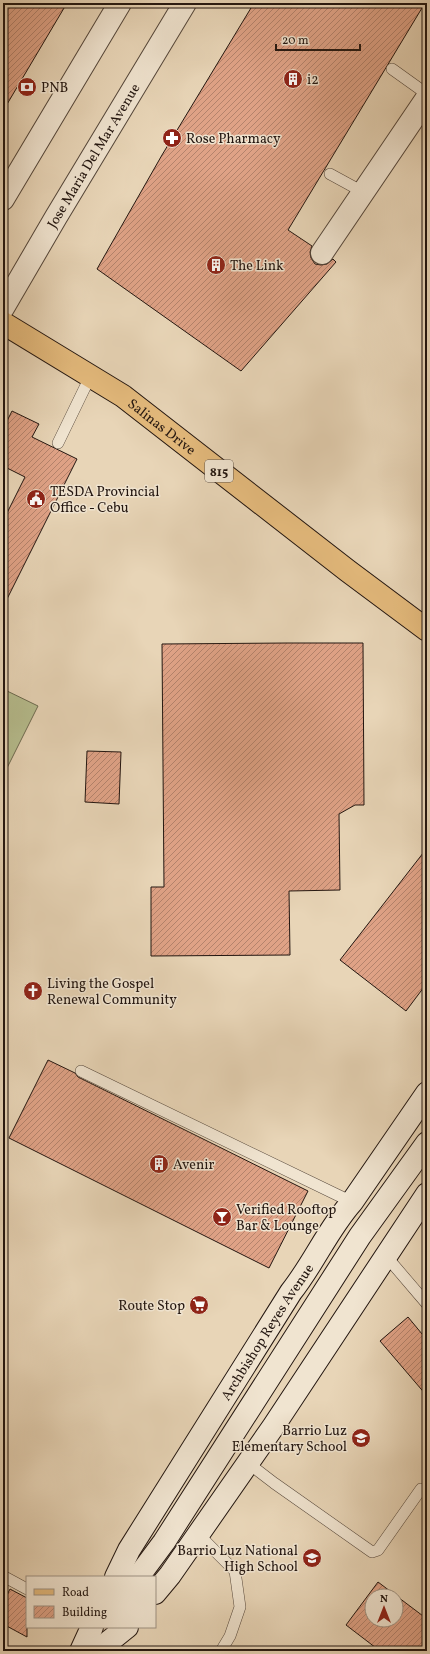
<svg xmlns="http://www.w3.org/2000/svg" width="430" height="1654" viewBox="0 0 430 1654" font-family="Vollkorn,serif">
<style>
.pitch{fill:#b6bd8e;stroke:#6c6a4f}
.building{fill:url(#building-hatch);stroke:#231610;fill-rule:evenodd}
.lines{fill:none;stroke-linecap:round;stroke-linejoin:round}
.lane-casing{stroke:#54463a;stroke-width:12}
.street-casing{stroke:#54463a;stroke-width:24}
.secondary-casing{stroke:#231610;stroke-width:24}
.primary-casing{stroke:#231610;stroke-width:24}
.lane{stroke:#f0e4d0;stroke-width:11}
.street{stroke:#f0e4d0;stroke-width:22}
.secondary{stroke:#f0e4d0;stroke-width:22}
.primary{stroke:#e4ba7c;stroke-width:22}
.labels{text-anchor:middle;stroke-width:3;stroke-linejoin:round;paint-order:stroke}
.shield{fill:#f0e4d0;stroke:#60544a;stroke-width:1}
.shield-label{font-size:13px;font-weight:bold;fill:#231610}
.poi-label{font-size:14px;fill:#231610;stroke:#f0e4d0;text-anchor:start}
.street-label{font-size:14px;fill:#231610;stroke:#f0e4d0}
</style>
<defs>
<pattern id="building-hatch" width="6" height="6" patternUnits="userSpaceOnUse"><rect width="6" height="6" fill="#dfa286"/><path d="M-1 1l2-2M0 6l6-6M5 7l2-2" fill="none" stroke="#b4836c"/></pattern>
</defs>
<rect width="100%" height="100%" fill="#e8d5b7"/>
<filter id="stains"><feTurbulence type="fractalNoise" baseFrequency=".005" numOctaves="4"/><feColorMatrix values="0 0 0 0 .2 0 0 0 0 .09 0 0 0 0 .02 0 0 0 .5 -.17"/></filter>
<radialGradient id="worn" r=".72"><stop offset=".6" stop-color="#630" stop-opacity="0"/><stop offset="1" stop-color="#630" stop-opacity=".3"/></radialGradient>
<path class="pitch" d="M3,689L38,706L3,776Z"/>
<g class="building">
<path d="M3,3H67L3,111Z"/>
<path d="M254,3H425L288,230L312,246L310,252L311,258L315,264L321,265L327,264L333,259L336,262L241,371L97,269L162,155Z"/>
<path d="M12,411L39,424L32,437L77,459L3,607V521L25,477L3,466V429Z"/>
<path d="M287,643H363L364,805H355L339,814L340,890L289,891L290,955L151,956V887H164L162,644Z"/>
<path d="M87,751L121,752L119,804L85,802Z"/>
<path d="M427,848V983L406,1011L340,960Z"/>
<path d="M48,1060L75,1073L78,1077L308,1191L269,1268L9,1138Z"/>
<path d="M408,1317L427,1340V1396L380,1341Z"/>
<path d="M378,1582L427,1619V1651H380L346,1625ZM372,1596H396V1620H372Z"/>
<path d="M10,1589L27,1598V1637L3,1624V1603Z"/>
</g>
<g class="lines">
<defs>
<g id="lane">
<path d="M392,69L427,94"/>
<path d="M330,174L363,192"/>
<path d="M58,443L90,377"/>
<path d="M81,1071L352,1202"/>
<path d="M386,1256L427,1304"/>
<path d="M248,1463L274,1483L372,1552L378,1550L421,1489"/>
<path d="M198,1534L235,1571L240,1607L230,1636L221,1651"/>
<path d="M3,1576L27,1589"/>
</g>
<g id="street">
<path d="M3,199L120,3"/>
<path d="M322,253L427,98"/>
<path id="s1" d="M3,308L56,217L185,3"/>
</g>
<g id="secondary">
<path id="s2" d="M116,1577L129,1550L291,1292C314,1263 328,1229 352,1202L427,1093"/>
<path d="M138,1577L164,1542L360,1236L427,1143"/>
<path d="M155,1593L170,1575L273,1427L427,1194"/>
<path d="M81,1651L92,1627"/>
<path d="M97,1651L127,1627"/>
</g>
<g id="primary">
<path id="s3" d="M3,323L123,396L348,571L427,630"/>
</g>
</defs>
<use href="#lane" class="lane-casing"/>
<use href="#street" class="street-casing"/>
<use href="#secondary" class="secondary-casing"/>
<use href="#primary" class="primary-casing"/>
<use href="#lane" class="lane"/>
<use href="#street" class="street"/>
<use href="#secondary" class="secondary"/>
<use href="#primary" class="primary"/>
</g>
<defs>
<symbol id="building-disc" viewBox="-11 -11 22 22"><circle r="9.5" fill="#8f2418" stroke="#f0e4d0"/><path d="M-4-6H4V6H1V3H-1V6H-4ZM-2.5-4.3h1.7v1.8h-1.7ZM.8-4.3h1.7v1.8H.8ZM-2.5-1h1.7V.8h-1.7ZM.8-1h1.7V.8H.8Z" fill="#fff"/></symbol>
<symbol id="bank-disc" viewBox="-11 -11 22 22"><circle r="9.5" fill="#8f2418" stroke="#f0e4d0"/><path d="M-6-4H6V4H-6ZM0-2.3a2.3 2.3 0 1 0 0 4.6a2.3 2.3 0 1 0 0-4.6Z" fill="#fff"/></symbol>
<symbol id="pharmacy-disc" viewBox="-11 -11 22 22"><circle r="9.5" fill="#8f2418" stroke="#f0e4d0"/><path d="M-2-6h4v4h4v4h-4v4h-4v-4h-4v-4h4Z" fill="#fff"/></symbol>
<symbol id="civic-disc" viewBox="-11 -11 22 22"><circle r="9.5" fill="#8f2418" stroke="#f0e4d0"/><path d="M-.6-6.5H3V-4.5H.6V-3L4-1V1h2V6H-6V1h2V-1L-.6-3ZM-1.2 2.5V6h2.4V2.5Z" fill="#fff"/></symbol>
<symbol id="church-disc" viewBox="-11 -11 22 22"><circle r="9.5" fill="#8f2418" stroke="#f0e4d0"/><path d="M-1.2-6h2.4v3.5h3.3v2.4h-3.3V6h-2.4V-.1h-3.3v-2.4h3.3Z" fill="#fff"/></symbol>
<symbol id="bar-disc" viewBox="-11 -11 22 22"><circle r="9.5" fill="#8f2418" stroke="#f0e4d0"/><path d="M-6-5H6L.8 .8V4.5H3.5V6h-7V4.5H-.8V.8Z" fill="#fff"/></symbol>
<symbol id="supermarket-disc" viewBox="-11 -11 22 22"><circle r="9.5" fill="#8f2418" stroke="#f0e4d0"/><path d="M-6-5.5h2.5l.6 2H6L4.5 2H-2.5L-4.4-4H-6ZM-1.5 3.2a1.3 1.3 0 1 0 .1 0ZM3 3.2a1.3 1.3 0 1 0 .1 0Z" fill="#fff"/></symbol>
<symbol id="school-disc" viewBox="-11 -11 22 22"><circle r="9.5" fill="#8f2418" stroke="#f0e4d0"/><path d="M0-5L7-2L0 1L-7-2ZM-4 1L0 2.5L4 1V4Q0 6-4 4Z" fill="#fff"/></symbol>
</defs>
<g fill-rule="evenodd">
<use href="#building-disc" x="282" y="68" width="22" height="22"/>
<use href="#bank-disc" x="16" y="76" width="22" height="22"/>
<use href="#pharmacy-disc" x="161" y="127" width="22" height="22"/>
<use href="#building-disc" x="205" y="254" width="22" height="22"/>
<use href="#civic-disc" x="25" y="488" width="22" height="22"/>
<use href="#church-disc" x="22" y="980" width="22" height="22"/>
<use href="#building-disc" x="148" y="1153" width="22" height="22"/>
<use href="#bar-disc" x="211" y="1206" width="22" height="22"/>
<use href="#supermarket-disc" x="188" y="1294" width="22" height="22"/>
<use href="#school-disc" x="350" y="1427" width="22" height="22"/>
<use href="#school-disc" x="301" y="1547" width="22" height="22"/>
</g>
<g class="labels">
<rect class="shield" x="205" y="460" width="28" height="22" rx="3"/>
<g class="shield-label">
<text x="219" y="476">815</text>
</g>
<g class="poi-label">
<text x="307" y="84">i2</text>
<text x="41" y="92">PNB</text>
<text x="186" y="143">Rose Pharmacy</text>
<text x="230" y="270">The Link</text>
<text x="50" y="496">TESDA Provincial<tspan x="50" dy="16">Office - Cebu</tspan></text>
<text x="47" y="988">Living the Gospel<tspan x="47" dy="16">Renewal Community</tspan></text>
<text x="173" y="1169">Avenir</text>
<text x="236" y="1214">Verified Rooftop<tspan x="236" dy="16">Bar &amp; Lounge</tspan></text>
<text x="185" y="1310" text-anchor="end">Route Stop</text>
<text x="347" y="1435" text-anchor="end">Barrio Luz<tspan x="347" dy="16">Elementary School</tspan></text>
<text x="298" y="1555" text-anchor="end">Barrio Luz National<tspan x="298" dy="16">High School</tspan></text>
</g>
<g class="street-label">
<text dy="5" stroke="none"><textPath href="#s1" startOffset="177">Jose Maria Del Mar Avenue</textPath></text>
<text dy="5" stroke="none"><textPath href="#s3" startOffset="190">Salinas Drive</textPath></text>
<text dy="5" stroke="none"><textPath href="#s2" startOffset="288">Archbishop Reyes Avenue</textPath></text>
</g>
</g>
<rect width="430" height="1654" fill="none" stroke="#e8d5b7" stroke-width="16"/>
<rect x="4" y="4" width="422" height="1646" fill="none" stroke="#231610" stroke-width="2"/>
<rect x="8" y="8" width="414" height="1638" fill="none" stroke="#231610"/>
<rect x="26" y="1576" width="130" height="52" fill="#f0e4d0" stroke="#9e9283"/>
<rect x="34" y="1589" width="20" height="6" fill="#e4ba7c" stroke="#9e9283"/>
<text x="62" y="1596" font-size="12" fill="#231610">Road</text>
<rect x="34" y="1606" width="20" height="12" fill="url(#building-hatch)" stroke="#9e9283"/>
<text x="62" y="1616" font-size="12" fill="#231610">Building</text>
<g transform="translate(384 1608)"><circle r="19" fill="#f0e4d0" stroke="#9e9283"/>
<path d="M0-3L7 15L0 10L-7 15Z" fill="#8f2418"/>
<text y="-6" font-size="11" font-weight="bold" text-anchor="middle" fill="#231610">N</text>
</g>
<path d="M276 44v6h84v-6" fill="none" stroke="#231610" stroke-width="2"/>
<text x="282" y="44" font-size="12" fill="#231610" stroke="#f0e4d0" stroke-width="3" paint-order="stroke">20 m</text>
<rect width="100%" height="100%" filter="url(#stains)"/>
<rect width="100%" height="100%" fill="url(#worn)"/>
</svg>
